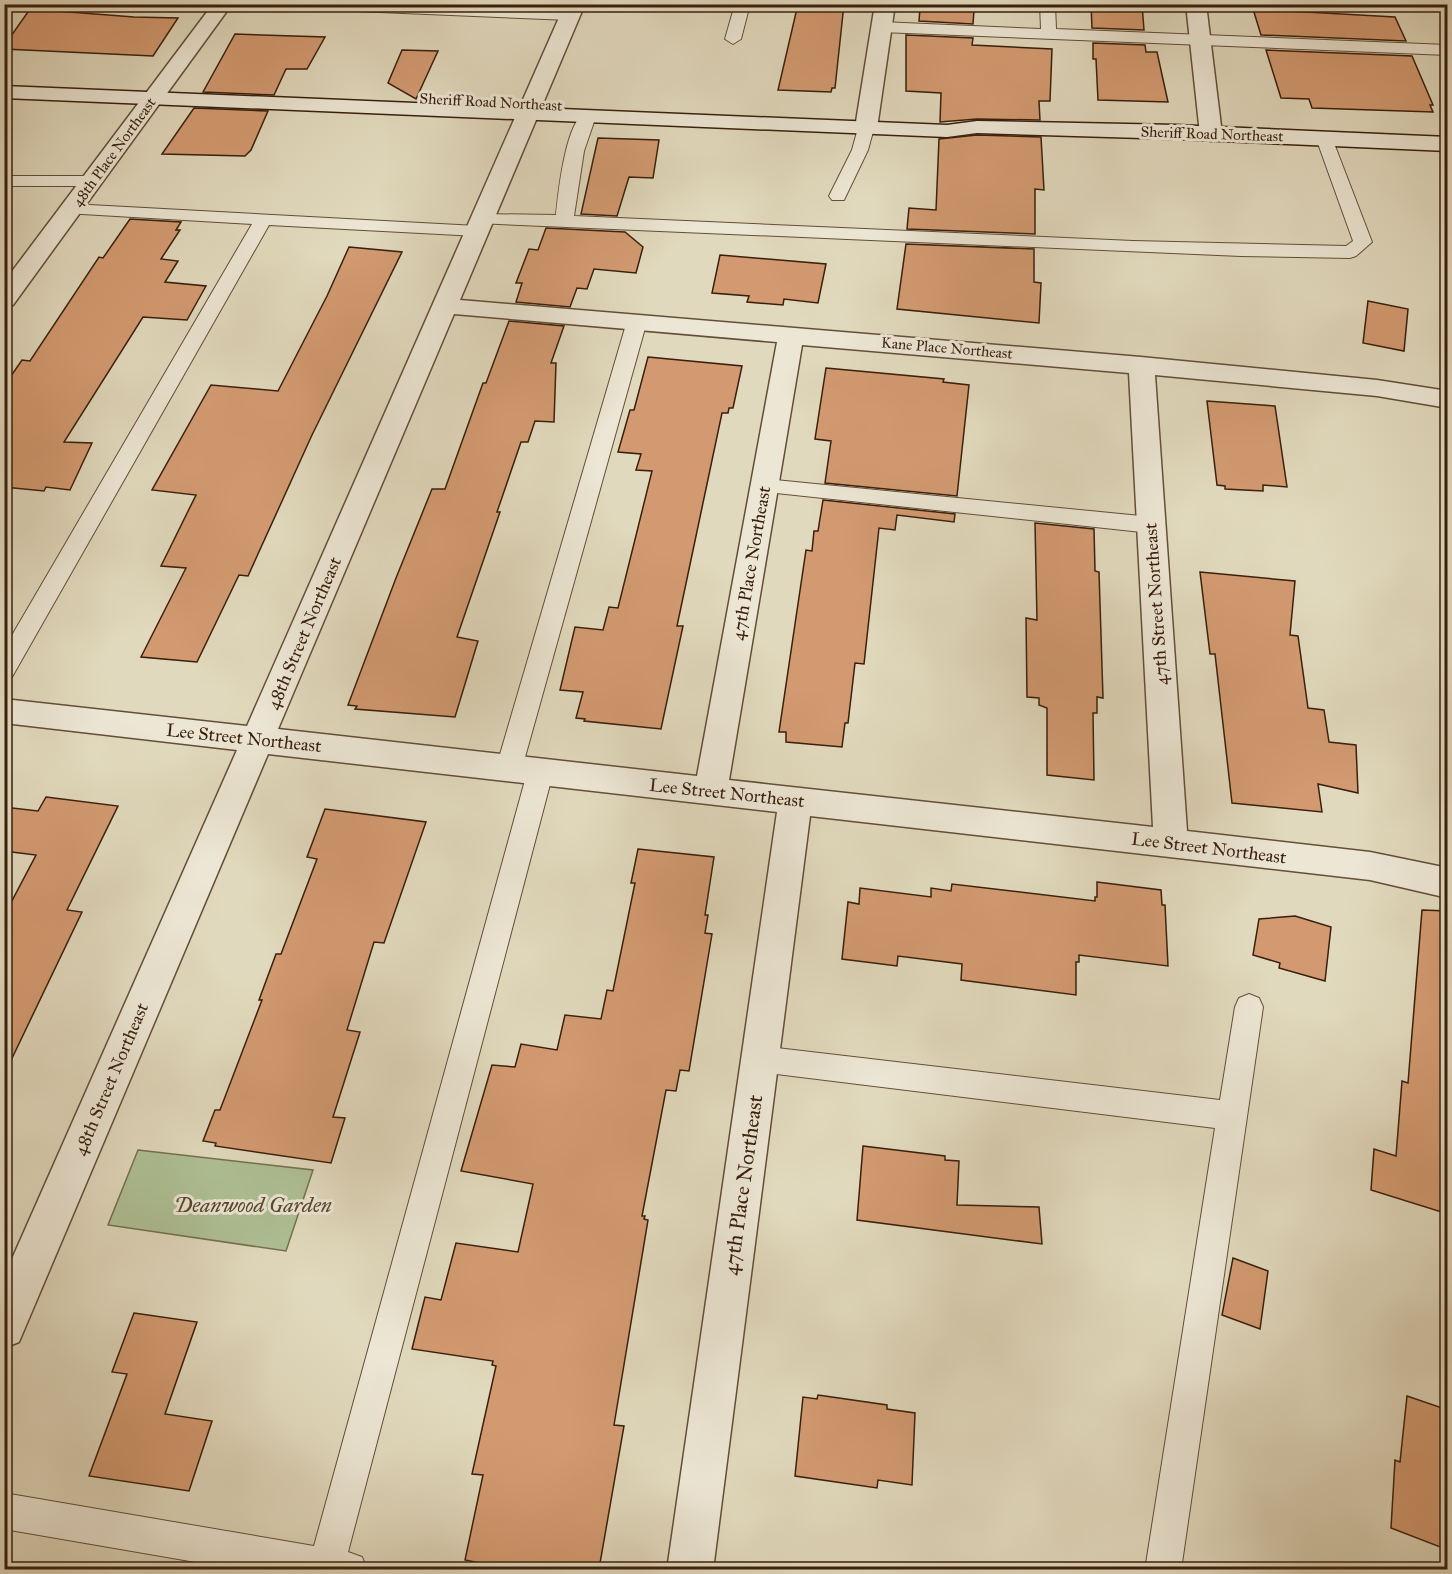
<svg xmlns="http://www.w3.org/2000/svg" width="1452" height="1574" viewBox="0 0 1452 1574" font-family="'IM FELL Great Primer',serif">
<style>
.green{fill:#aec095;stroke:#747050;stroke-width:1.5}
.building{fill:#d39a71;stroke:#391f0c;stroke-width:1.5}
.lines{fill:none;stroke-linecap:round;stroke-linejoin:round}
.lane-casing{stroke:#634e38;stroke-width:2}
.street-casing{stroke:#634e38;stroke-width:3}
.secondary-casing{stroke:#391f0c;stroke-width:3}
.lane{fill:#ece6d4;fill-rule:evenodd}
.street{fill:#ece6d4;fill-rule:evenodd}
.secondary{fill:#ece6d4;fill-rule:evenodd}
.labels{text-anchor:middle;stroke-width:6;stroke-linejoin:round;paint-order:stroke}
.far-street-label{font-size:15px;fill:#391f0c;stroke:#ece6d4}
.street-label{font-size:18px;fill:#391f0c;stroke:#ece6d4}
.near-street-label{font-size:21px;fill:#391f0c;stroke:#ece6d4}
.near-park-label{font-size:21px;font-style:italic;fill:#56472e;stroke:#ece6d4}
</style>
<rect width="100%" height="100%" fill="#e1d9bd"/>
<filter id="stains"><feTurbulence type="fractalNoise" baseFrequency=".00333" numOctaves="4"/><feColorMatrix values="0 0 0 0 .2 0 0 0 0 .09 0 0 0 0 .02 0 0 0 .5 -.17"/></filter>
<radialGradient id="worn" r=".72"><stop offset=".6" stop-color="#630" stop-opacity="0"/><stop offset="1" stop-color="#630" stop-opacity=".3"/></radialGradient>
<path class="green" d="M138,1150L313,1170L286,1251L108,1225Z"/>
<g class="building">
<path d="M798,4H844L835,88H832L831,92L778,90Z"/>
<path d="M1091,4H1142L1144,30L1092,28Z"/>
<path d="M928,7L974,10L973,24L919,21L920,8Z"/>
<path d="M30,9L134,17L178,18L153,56L4,49V46Z"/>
<path d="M1253,9L1395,17L1406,41L1261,35Z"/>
<path d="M235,34L325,37L307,69H286L274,95L203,92Z"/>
<path d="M906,35L973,38L972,45L1052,49L1050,101H1039L1040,120L977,119L940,122L941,93L906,91Z"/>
<path d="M1093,43L1145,45L1146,52H1157L1168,102L1098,100L1096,59H1093Z"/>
<path d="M402,50L438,51L416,99L388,83Z"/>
<path d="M1266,50L1412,56L1433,105H1430L1433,112L1312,108L1309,99L1281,98Z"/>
<path d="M194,108L268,111L251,150L245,156L162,154Z"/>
<path d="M977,135L1041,137L1044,190L1035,189V234L907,229L909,208L936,210L939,139Z"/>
<path d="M598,138L659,140L653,178L629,177L617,216L581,214Z"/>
<path d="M130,219L181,222L176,230H180L161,259L178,261L165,282L206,286L187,320L143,317L64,442L92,443L70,490L46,487L44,491L4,487V386L22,360L30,361L99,257L103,258Z"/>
<path d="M546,228L625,232L643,247L636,273L594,269L587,289L577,288L570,307L516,302L522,283H516L529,249L538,250Z"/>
<path d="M906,244L1034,249V282L1041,283L1039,323L897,309Z"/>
<path d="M349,247L402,252L312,435L248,576L239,575L197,662L141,657L186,568L161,566L196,495L152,490L211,385L278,391L327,296Z"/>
<path d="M720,255L826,264L818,303L784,299L783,305L747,302L749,296L712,293Z"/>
<path d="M1368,301L1408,309L1404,351L1363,343Z"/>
<path d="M509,321L564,326L551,363H556L554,422L535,421L528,442H521L497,512H500L457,637L478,641L455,717L355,709L357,706L348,705L396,578L432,489H445L483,383H486Z"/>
<path d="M648,357L742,366L733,408H729L728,413H722L677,626H683L661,729L584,721L585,719L576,718L583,692L560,690L575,627L603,630L609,607L618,608L652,471L636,470L641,454L618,452L630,410H634Z"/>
<path d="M826,368L944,379L943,382L969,385L957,496L825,483L831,441L815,439Z"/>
<path d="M1207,401L1275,406L1287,487L1263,485V491L1225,489V486L1217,485Z"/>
<path d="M823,500L955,514L954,522L897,515L895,530L879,528L864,664L855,663L848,723H845L842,747L786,742V732H779L806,550L812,551L814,531H818Z"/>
<path d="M1035,523L1094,529L1095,571L1099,572L1103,698L1097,697V713H1093L1094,780L1047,775V708L1039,705V698L1027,697L1026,618L1037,620Z"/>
<path d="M1200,572L1295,581L1290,635L1298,636L1308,708L1324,710L1329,742L1356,745L1358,793L1318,784L1322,812L1232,803L1215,654H1210Z"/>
<path d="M46,797L118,806L67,910L82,912L4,1075V916L36,855L4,851V807L38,811Z"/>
<path d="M325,809L426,822L384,943L374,942L347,1030L360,1032L333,1117L345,1118L331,1163L215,1146L216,1143L203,1141L215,1110H220L262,1000H259L276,954H281L317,859L307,857Z"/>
<path d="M638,849L714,857L705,915H708L705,933L712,934L689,1071L680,1070L676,1091L666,1090L642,1216H645L644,1219L648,1220L614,1425L624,1426L599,1569H509L465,1560L483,1475L472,1474L496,1366L492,1365L493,1361L412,1349L425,1297L441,1300L456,1243L518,1252L533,1184L461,1171L492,1065L515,1067L521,1044L557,1050L565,1015L601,1019L607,990L613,991L635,883H631Z"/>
<path d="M1097,882L1161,890L1162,905H1165L1168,966L1079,955V962H1076V995L961,980L962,964L898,956L897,966L842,959L848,902L859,904L860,888L931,897V888L951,891L952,884L1095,901V897H1097Z"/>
<path d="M1422,910L1448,911V1214L1371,1190L1374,1149L1396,1156L1402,1081L1408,1083Z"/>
<path d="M1295,916L1331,927L1325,981L1279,968L1280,963L1253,955L1259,919Z"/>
<path d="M863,1146L945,1156V1160L959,1161L957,1205L1039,1207L1042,1244L857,1220Z"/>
<path d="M1233,1258L1268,1271L1260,1329L1222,1315Z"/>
<path d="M134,1313L197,1322L165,1414L212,1421L189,1491L89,1476L127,1374L112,1372Z"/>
<path d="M818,1395L887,1405V1409L915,1413L912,1485L878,1480L877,1488L795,1476L803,1397L817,1399Z"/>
<path d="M1407,1396L1448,1410V1550L1391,1528L1395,1460L1400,1462Z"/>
</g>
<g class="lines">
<defs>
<g id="lane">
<path d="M301,4H428L570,10L578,15L570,20L308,9Z"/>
<path d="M735,4H750L741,39L733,44L725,39Z"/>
<path d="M1040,4H1055L1056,29L1448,45V55L881,32L873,27L881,22L1041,29Z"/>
<path d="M588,111L596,116L584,151L574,216L1133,241L1346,246L1353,241L1316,138L1324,133L1332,138L1372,242L1356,256L1350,258L1241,256L476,223L473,219L476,215L482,214L556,215C558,195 566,116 588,111Z"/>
<path d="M866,123L874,128L868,150L844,200H832L829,196L852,150L858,128Z"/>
<path d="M4,176H93L99,177L102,181L99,185L93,186H4Z"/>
<path d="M71,204L477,226L483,227L486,231L483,235L477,236L269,225L12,677L4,680V649L252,224L65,213L62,209L65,205Z"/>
<path d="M637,315L644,317L647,321L522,768L518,775L509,778L500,775L496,768L627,321L630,317Z"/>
<path d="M765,479L1151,517L1159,520L1162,525L1159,530L1151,533L757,491L754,486L757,481Z"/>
<path d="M540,763L549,766L553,773L348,1552L362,1557L367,1570H242L4,1529V1493L314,1546L527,773L531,766Z"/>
<path d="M1249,994L1259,998L1263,1007L1181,1570H1145L1215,1128L760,1072L750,1069L745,1059L750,1049L760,1046L1220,1100L1235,1007L1239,998Z"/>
</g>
<g id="street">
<path d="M213,4H232L13,305L4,307V282Z"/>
<path d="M565,4H585L460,300L1141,357L1377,380L1448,391V408L1377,396L1155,375L1187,831L1370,852L1448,868V898L1370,880L810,816L713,1570H667L777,812L268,754L19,1342L4,1348V1277L237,750L4,723V699L247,726ZM454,314L777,342L697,776L278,729ZM802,345L1129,373L1153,827L729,780Z"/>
<path d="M875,4H895L877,128L874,133L866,134L858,133L855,128Z"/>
<path d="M1186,4H1206L1222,134L1219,139L1211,141L1203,139L1200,134Z"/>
</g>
<path id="secondary" d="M4,86L947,125L977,121L1176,125L1448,137V151L1176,139L977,133L947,137L4,98Z"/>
</defs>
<use href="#lane" class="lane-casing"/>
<use href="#street" class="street-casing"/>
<use href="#secondary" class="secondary-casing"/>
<use href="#lane" class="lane"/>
<use href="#street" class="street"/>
<use href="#secondary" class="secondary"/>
</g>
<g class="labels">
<g class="far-street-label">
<text transform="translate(491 102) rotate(3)" y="5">Sheriff Road Northeast</text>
<text transform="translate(1212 134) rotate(2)" y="5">Sheriff Road Northeast</text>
<text transform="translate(114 152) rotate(-54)" y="5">48th Place Northeast</text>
<text transform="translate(947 348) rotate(5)" y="5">Kane Place Northeast</text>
</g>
<g class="street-label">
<text transform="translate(751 563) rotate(-80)" y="6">47th Place Northeast</text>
<text transform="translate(1156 604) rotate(-94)" y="6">47th Street Northeast</text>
<text transform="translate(304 633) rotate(-67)" y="6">48th Street Northeast</text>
<text transform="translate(244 738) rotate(6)" y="6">Lee Street Northeast</text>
<text transform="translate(727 793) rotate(6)" y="6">Lee Street Northeast</text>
<text transform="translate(1209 848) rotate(7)" y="6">Lee Street Northeast</text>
<text transform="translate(111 1079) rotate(-67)" y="6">48th Street Northeast</text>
</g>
<g class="near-street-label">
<text transform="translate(743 1185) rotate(-82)" y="7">47th Place Northeast</text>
</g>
<g class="near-park-label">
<text x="253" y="1212">Deanwood Garden</text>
</g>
</g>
<rect width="1452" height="1574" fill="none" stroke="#e1d9bd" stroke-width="24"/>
<rect x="6" y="6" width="1440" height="1562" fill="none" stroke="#391f0c" stroke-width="3"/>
<rect x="12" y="12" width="1428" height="1550" fill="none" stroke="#391f0c" stroke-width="1.5"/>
<rect width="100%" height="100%" filter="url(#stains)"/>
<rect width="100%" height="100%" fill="url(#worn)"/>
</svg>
